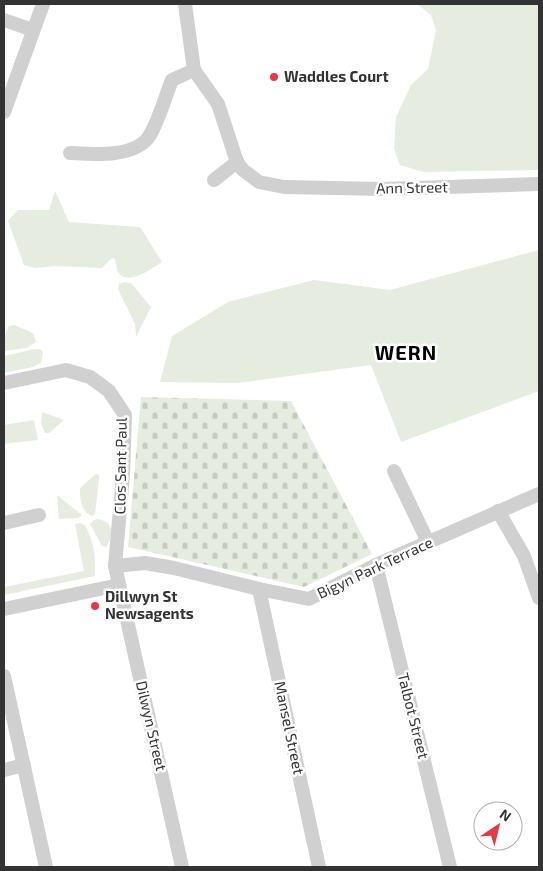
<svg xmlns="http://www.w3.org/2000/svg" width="543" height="871" viewBox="0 0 543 871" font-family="'Exo 2',sans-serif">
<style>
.green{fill:#e6ecdf}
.cemetery{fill:url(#cemetery-stones)}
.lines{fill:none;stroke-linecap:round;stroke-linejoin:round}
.street{stroke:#d0d0d0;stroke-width:14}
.poi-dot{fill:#e63946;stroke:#fff;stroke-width:2}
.labels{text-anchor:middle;stroke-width:5;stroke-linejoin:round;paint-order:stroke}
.poi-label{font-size:15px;font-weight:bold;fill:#333;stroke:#fff;text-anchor:start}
.street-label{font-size:15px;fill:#333;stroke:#fff}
.district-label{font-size:20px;font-weight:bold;letter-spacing:1px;fill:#000;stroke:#fff}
</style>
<defs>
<pattern id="cemetery-stones" width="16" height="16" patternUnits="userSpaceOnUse" patternTransform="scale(1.25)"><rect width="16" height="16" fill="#e6ecdf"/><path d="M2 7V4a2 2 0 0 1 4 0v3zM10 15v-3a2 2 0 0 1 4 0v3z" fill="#c6cbc0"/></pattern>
</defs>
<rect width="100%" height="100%" fill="#fff"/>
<g class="green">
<path d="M417,4H539V170L424,172L400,165L394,149L396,117L411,85L428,69L436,30L431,15Z"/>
<path d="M55,191L69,222L140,227L162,262C153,268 127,287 118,272C116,268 116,263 115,259L112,258L102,268L55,266L35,268L24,265L8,221L18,210H49Z"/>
<path d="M539,250V391L401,442L371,365L238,383L160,382L172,336L228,302L314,280L390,290Z"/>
<path d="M125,282L131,283L151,307L136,337L135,324L118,289L119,284Z"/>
<path d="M14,325L33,333L36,342L27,348L4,351V337L9,326Z"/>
<path d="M35,349H40L43,353L41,363L33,367L4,373V356Z"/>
<path d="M42,412L64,420L49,433H45L41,423Z"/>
<path d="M34,420L38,440L4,444V425Z"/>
<path d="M96,474L99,475V478L95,514L92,516C81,512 80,499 80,488Z"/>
<path d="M57,495L82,515L79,518L59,519Z"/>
<path d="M99,519L108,523C114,531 111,539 106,547L102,546L90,524L94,520Z"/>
<path d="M80,523L85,525C94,542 96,557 95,576L4,595V587L84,571L75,524Z"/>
</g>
<path class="cemetery" d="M141,397L291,401L372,554L304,587L128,547Z"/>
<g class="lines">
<g class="street">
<path d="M185,4L194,70L218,104L237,162L243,170L259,182L284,187L382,189L539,184"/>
<path d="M4,20L33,30"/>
<path d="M4,112L43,4"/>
<path d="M70,153C92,154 132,158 148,138C158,124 165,97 172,80L194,70"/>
<path d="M214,180L237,162"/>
<path d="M4,383L66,370L90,377L109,391L125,415L123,475L115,566L182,867"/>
<path d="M394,471L428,542"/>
<path d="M498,511L524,556L539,598"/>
<path d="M4,523L39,515"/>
<path d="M376,565L450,867"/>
<path d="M115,566L145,563L174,568L259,589L309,599L376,565L539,494"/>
<path d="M259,589L319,867"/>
<path d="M4,609L119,585"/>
<path d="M4,676L46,867"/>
<path d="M4,770L24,765"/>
</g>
</g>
<g class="poi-dot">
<circle cx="274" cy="77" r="5"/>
<circle cx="95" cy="606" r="5"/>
</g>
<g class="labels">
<g class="poi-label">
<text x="284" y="82">Waddles Court</text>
<text x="105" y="602">Dillwyn St<tspan x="105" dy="17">Newsagents</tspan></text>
</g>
<g class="street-label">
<text transform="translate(412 188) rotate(-1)" y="5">Ann Street</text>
<text transform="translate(121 466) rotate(-89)" y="5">Clos Sant Paul</text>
<text transform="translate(375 568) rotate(-25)" y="5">Bigyn Park Terrace</text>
<text transform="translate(413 716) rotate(76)" y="5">Talbot Street</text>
<text transform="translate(151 726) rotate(77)" y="5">Dilwyn Street</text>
<text transform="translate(289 728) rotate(78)" y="5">Mansel Street</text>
</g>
<g class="district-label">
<text x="406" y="360">WERN</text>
</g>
</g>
<rect width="543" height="871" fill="none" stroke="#333333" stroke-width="10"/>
<g transform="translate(498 826) rotate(35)"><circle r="24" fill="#ffffff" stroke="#adadad"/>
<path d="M0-4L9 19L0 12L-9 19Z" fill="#e63946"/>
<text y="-8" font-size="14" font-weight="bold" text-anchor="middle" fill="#333333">N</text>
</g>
</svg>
